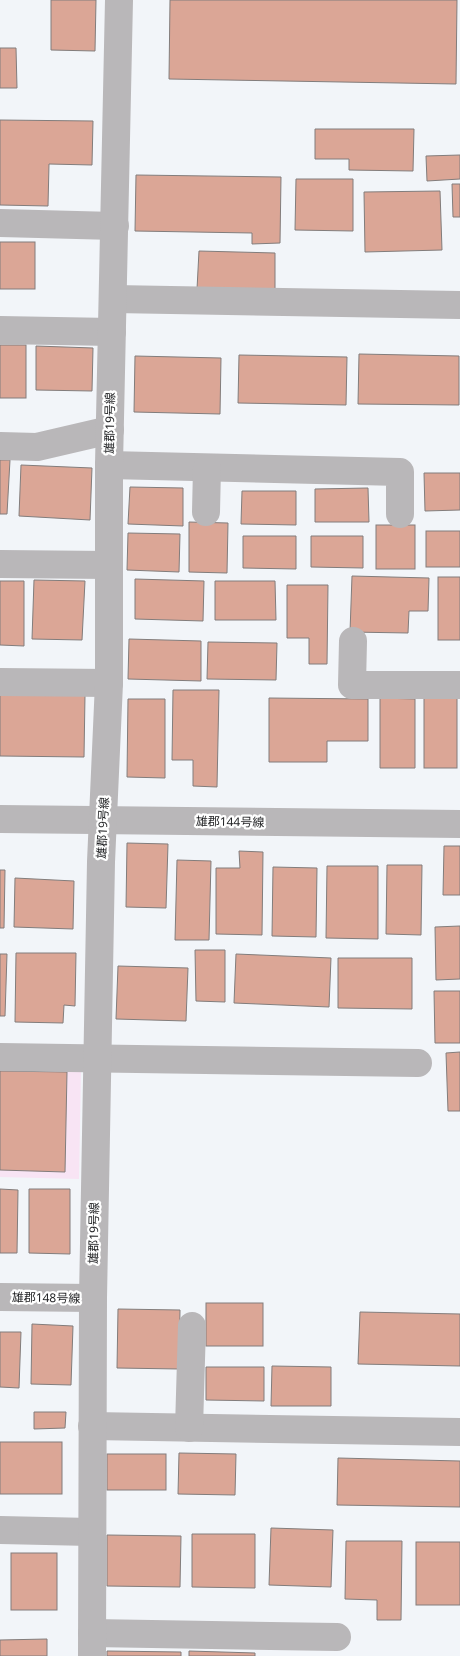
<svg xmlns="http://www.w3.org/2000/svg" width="460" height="1656" viewBox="0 0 460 1656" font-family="'Noto Sans','Noto Sans JP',sans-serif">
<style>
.education{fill:#f8e4f4}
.building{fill:#dba696;stroke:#827d7c}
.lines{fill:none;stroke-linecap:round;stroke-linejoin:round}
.minor{stroke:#b9b7b9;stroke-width:28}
.labels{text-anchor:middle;stroke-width:4.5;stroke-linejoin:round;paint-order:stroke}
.street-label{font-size:12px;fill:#1e1f21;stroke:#fff}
</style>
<rect width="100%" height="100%" fill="#f2f5f9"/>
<path class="education" d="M0,1069L81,1070L79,1179L0,1177Z"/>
<g class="building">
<path d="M51,0H96L95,51L51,50Z"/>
<path d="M170,0H457L456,84L169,79Z"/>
<path d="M0,48H16L17,88H0Z"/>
<path d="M0,120L93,121L92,165L49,164L48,206L0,205Z"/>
<path d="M315,129H414L413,171L349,170V159H315Z"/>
<path d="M460,155V179L427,181L426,156Z"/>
<path d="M136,175L281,177L280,243L252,244V233L135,231Z"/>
<path d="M296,179H353V231L295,230Z"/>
<path d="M452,184H460V217H453Z"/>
<path d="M440,191L442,250L365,252L364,192Z"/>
<rect x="0" y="242" width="35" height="47"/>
<path d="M199,251L275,253V290L197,289Z"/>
<rect x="0" y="345" width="26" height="53"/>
<path d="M36,346L93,348L92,391L36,390Z"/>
<path d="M359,354L459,356V405L358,404Z"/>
<path d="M239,355L347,357L346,405L238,403Z"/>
<path d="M135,356L221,358L220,414L134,412Z"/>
<path d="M0,460H10L7,514H0Z"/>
<path d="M21,465L92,468L90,520L19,516Z"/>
<path d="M424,473H460V510L425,511Z"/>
<path d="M130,487L183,488V526L128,524Z"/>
<path d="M368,488L369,522H315V489Z"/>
<path d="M242,491H296V525L241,524Z"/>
<path d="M189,522L228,523L227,573L189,572Z"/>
<rect x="376" y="525" width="39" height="44"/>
<rect x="426" y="531" width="34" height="36"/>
<path d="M128,533L180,534L179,572L127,570Z"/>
<path d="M243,536H296V569L243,568Z"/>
<path d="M311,536H363V568L311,567Z"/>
<path d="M352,576L429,578L428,611H409L408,633L350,632Z"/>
<rect x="438" y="577" width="22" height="63"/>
<path d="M135,579L204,581L203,621L135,619Z"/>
<path d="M34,580L85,581L82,640L32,639Z"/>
<path d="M0,581H24V646L0,645Z"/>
<path d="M215,581H275L276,620H215Z"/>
<path d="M287,585H328L327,664H309V638H287Z"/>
<path d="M129,639L201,641V681L128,679Z"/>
<path d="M208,642L277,643L276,680L207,679Z"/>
<path d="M173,690H219L217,787L193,786V760H172Z"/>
<path d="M0,694L85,695L84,757L0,756Z"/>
<rect x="424" y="697" width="33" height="71"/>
<path d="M269,698L368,699V741H327V762H269Z"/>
<path d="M380,698L415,699V768H380Z"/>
<path d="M128,699H165V778L127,777Z"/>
<path d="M127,843L168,844L166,908L126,907Z"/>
<path d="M444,846H460V895H443Z"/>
<path d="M239,851L263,852L262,935L216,934V868H240Z"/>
<path d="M177,860L211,861L209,940H175Z"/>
<path d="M387,865H422L421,935L386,934Z"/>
<path d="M327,866H378V939L326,938Z"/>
<path d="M273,867L317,868L316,937L272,936Z"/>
<path d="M0,870H5L4,928H0Z"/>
<path d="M15,878L74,881L73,929L14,927Z"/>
<path d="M460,926V979L436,980L435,927Z"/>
<path d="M195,950H225V1002L196,1001Z"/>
<path d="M16,953H76L75,1006L64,1005L63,1023L15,1022Z"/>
<path d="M0,954H7L5,1016H0Z"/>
<path d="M236,954L331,958L329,1007L234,1003Z"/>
<path d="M338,958H412V1009L338,1008Z"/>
<path d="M118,966L188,968L186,1021L116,1019Z"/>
<path d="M434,991H460V1043H435Z"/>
<path d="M460,1052V1111H448L446,1053Z"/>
<path d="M0,1071L67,1072L65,1172L0,1170Z"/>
<path d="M0,1189L18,1190L17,1253H0Z"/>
<path d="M29,1189H70V1254L29,1253Z"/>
<rect x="206" y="1303" width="57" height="43"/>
<path d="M118,1309L180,1310L179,1369L117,1368Z"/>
<path d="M360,1312L460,1314V1366L358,1364Z"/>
<path d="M32,1324L73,1326L71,1385L31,1384Z"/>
<path d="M0,1332H21L19,1388L0,1387Z"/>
<path d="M272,1366L331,1367V1406H271Z"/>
<path d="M206,1367H264V1401L206,1400Z"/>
<path d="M34,1412H66L65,1428L34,1429Z"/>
<rect x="0" y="1442" width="62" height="52"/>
<path d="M179,1453L236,1454L235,1495L178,1494Z"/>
<rect x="107" y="1454" width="59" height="36"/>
<path d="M338,1458L460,1461V1507L337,1505Z"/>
<path d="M271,1528L333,1530L331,1587L269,1585Z"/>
<path d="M192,1534H255V1588L192,1587Z"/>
<path d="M107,1535L181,1536L180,1587L107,1586Z"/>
<path d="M346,1541H402L401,1620H377V1600L345,1599Z"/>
<rect x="416" y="1542" width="44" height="63"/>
<rect x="11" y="1553" width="46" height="57"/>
<path d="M47,1639V1656H0V1640Z"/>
<path d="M107,1651L181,1652V1656H107Z"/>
<path d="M189,1651L255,1653V1656H189Z"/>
</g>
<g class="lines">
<g class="minor">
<path d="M0,223L115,226"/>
<path d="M114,299L459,305"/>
<path d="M0,330L112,332"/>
<path d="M0,446L37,447L110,430"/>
<path d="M109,465L400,472V514"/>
<path d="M206,512L207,468"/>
<path d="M0,564L109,565"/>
<path d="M353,641L352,685H460"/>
<path d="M0,682L109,683"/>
<path d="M0,819L460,824"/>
<path d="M0,1057L418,1063"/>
<path d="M0,1297L93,1298"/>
<path d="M92,1426L460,1432"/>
<path d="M189,1428L192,1326"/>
<path d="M0,1530L91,1532"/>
<path d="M92,1633L337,1637"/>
<path d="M92,1656L93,1298L101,862L109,683V465L119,0"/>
</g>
</g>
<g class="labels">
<g class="street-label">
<text transform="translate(110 423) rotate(-89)" y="4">雄郡19号線</text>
<text transform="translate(230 822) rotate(1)" y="4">雄郡144号線</text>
<text transform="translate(103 828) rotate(-87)" y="4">雄郡19号線</text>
<text transform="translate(94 1233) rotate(-89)" y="4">雄郡19号線</text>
<text transform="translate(46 1298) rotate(1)" y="4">雄郡148号線</text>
</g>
</g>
</svg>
